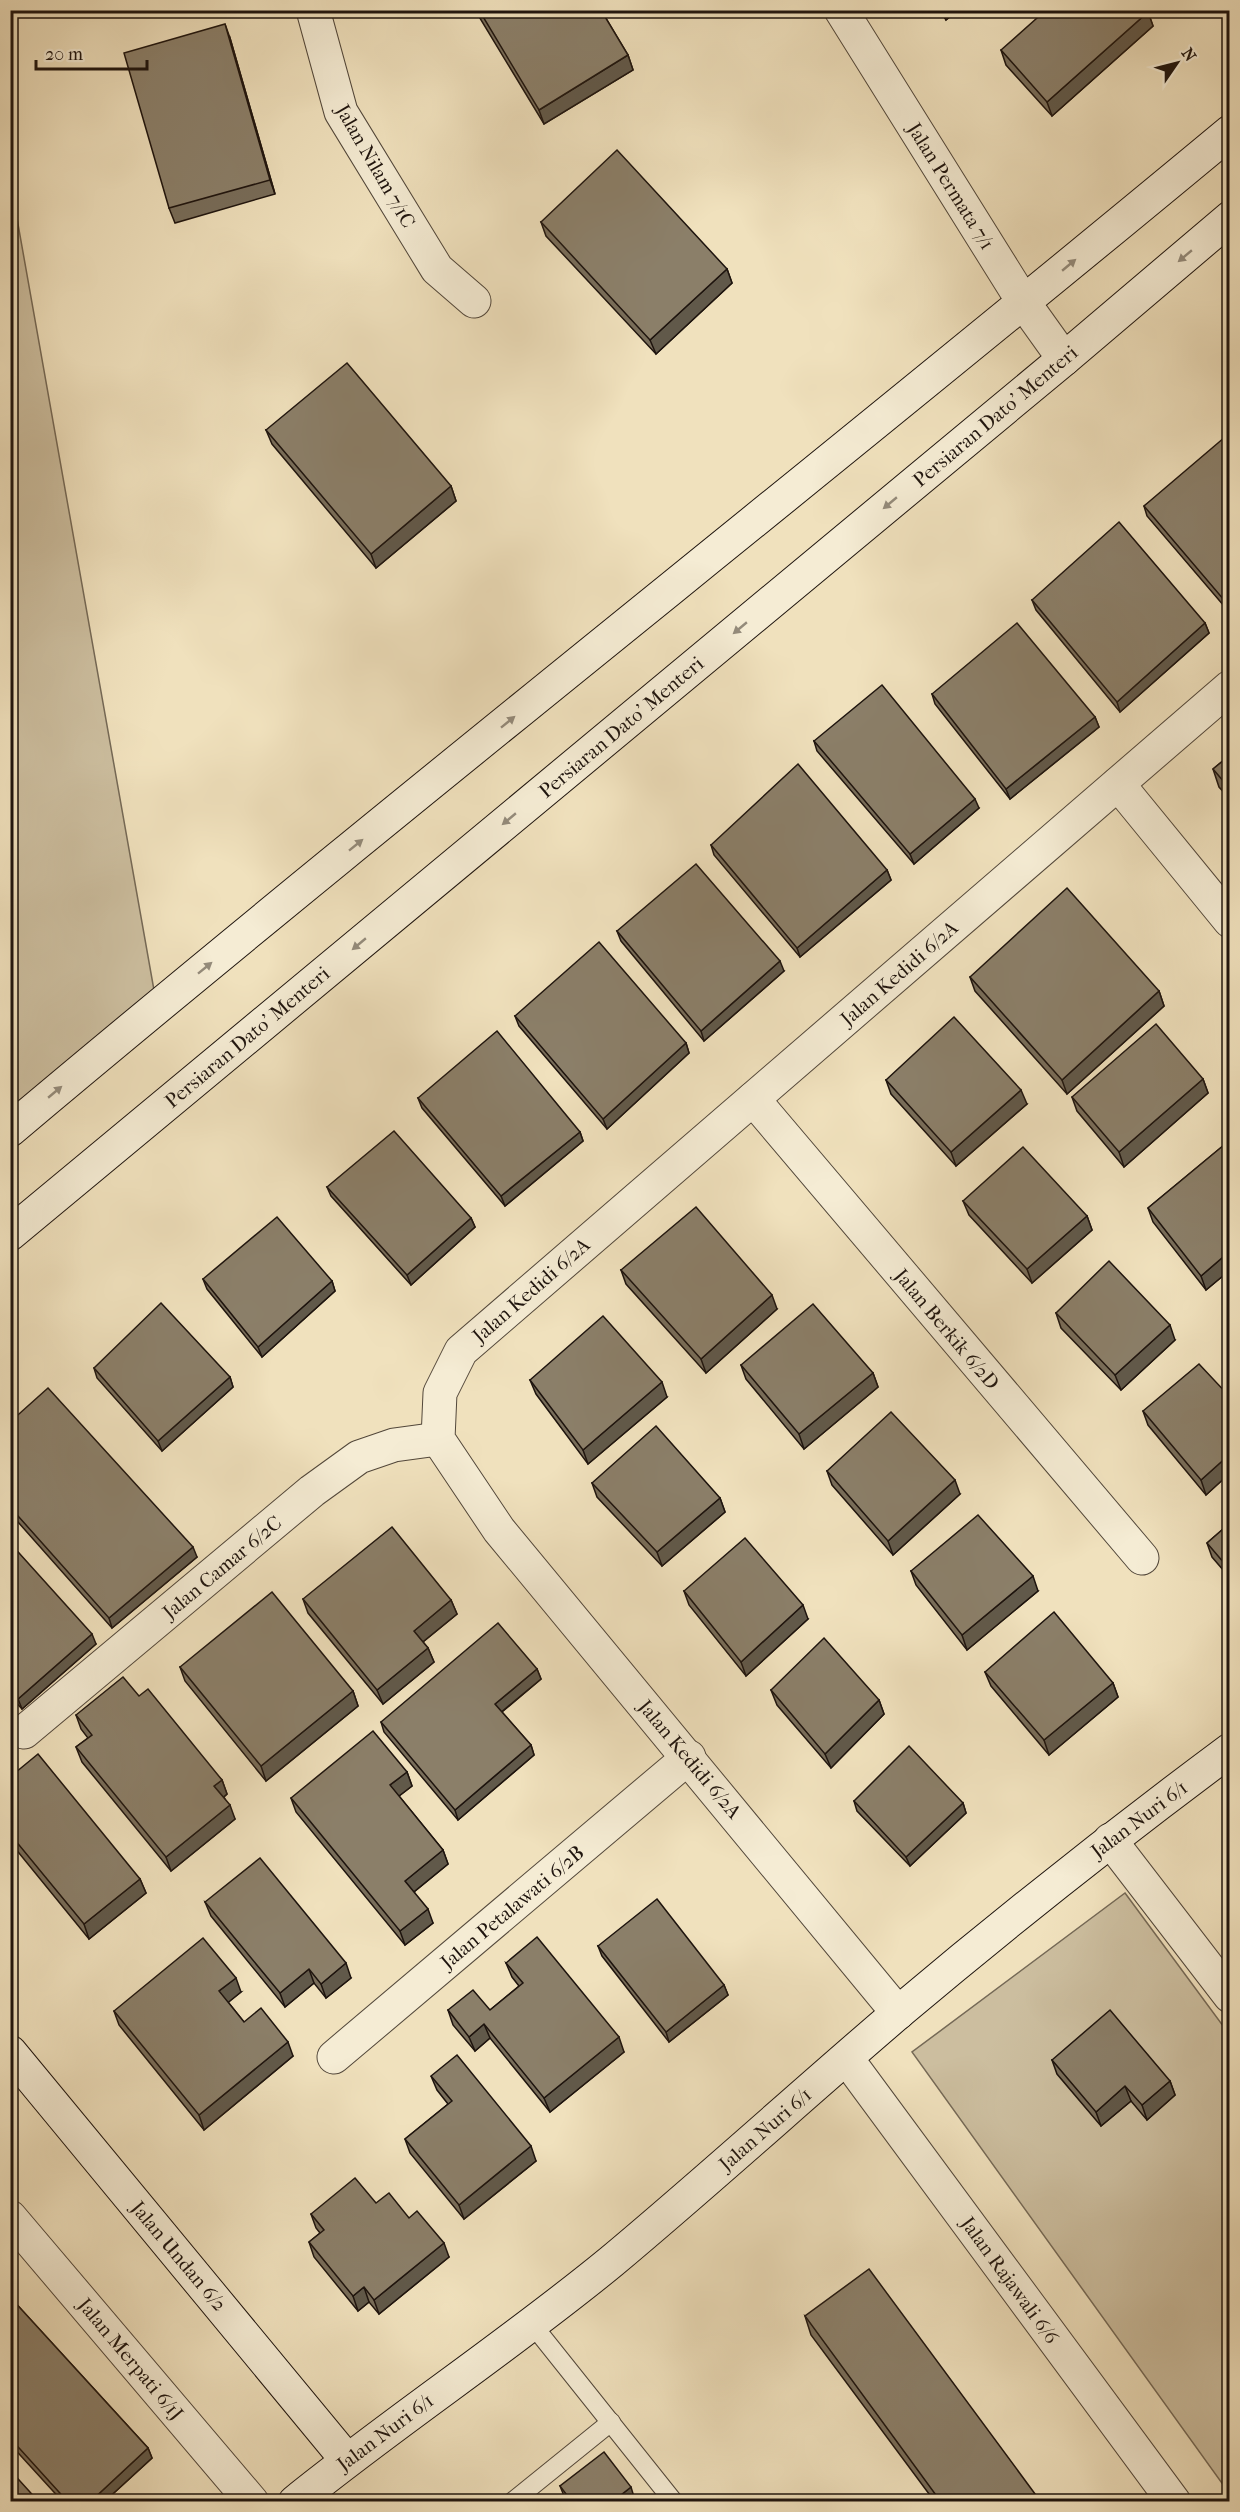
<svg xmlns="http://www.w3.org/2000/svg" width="1240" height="2512" viewBox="0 0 1240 2512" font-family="'IM FELL French Canon',serif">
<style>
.green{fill:#ccbe9f;stroke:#756956;stroke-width:1.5}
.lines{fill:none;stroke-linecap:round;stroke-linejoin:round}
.lane-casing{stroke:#52473a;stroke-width:20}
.street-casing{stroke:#52473a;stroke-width:35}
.secondary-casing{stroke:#1e140e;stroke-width:35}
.lane{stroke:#f5ecd4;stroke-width:18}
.street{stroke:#f5ecd4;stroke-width:33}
.secondary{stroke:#f5ecd4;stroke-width:33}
.wall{fill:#786d5a;stroke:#1e140e;stroke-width:1.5}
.shaded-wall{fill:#61594a;stroke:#1e140e;stroke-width:1.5}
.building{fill:#8b7f69;stroke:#1e140e;stroke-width:1.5}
.oneway{fill:#948b7b}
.labels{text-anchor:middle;stroke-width:5;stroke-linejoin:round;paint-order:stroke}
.street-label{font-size:20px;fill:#1e140e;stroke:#f5ecd4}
</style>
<rect width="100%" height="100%" fill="#f0e1bd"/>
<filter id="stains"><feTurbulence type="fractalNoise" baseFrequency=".00333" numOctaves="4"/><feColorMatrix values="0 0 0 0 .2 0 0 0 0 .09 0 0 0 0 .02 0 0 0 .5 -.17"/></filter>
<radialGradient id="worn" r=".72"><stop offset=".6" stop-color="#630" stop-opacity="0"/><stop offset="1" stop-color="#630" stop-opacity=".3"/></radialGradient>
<g class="green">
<path d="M10,179L157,1007L10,1128Z"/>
<path d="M1125,1893L1229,2034V2493L912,2052Z"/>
</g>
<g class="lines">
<defs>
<g id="lane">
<path d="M532,2324L674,2502"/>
<path d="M512,2502L611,2422"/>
</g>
<g id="street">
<path d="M313,10L341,112L437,269L474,301"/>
<path d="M841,10L1024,303L1064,359"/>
<path d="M1118,784L1230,921"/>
<path d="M753,1099L1142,1558"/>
<path d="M24,1732L312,1491L359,1457L394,1445L438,1439"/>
<path d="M1110,1840L1230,1996"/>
<path d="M898,2013L499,1530L438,1439L440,1393L461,1351L1230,687"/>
<path d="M334,2057L689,1757"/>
<path d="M847,2059L1174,2502"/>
<path d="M10,2217L252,2502"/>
</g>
<g id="secondary">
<path d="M10,1130C412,792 826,468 1230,132"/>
<path d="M10,1234L1064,359L1230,218"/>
<path d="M10,2052L347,2460"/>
<path d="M295,2502C399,2418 510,2345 612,2261C709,2180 803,2094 899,2012C1007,1921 1117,1834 1230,1750"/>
</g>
</defs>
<use href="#lane" class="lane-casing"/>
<use href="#street" class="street-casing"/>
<use href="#secondary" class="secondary-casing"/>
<use href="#lane" class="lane"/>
<use href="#street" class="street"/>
<use href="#secondary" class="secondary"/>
</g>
<g class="wall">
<path d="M475,10H601L628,55L633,70L544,124Z"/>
<path d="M939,10H958L946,20Z"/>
<path d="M1148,12L1153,26L1052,116L1006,65L1001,50Z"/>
<path d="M230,38L275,194L175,223L169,208Z"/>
<path d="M541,222L727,269L732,283L656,354L546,236Z"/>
<path d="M266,430L451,486L456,501L376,568L272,444Z"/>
<path d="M1230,443V613L1147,516L1144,506Z"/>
<path d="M1032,600L1205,623L1209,633L1120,712L1036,610Z"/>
<path d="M932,694L1095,717L1099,727L1010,799L935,704Z"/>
<path d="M814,741L979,808L914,864L817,751Z"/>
<path d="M1230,755V799L1219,787L1213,769Z"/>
<path d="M711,845L887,870L891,880L800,957L714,855Z"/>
<path d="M617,931L784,971L704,1041L621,941Z"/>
<path d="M970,977L1159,991L1164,1006L1067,1094L975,991Z"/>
<path d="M515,1016L686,1043L689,1053L607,1129L519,1026Z"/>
<path d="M1203,1079L1208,1093L1124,1167L1077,1111L1072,1097Z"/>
<path d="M886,1080L1027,1104L956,1166L891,1094Z"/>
<path d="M418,1098L580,1132L583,1141L505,1206L422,1108Z"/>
<path d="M1230,1140V1270L1206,1290L1153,1222L1148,1208Z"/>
<path d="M327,1187L471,1218L475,1227L411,1285L331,1196Z"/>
<path d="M963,1201L1087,1216L1092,1230L1032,1283L969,1215Z"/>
<path d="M621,1270L777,1309L706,1373L626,1284Z"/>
<path d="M203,1279L332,1281L335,1291L262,1357L207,1289Z"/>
<path d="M1056,1313L1175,1340L1121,1390L1061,1328Z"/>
<path d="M741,1365L873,1373L878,1387L804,1449L746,1379Z"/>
<path d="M94,1368L230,1377L233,1387L162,1451L97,1378Z"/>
<path d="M530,1380L667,1397L588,1464L536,1394Z"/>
<path d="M1230,1397V1473L1206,1495L1148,1425L1143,1411Z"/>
<path d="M10,1422L197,1557L112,1628L10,1513Z"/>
<path d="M827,1471L960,1494L893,1555L832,1485Z"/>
<path d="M592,1483L720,1498L725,1512L662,1566L597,1497Z"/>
<path d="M1230,1523V1578L1212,1557L1207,1543Z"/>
<path d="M10,1543L96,1644L22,1709L10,1696Z"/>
<path d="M911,1571L1038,1591L967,1650L916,1585Z"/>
<path d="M684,1591L808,1619L746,1676L689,1605Z"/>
<path d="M303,1599L451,1600L457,1614L423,1642L428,1648L434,1662L383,1704L308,1613Z"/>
<path d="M180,1667L353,1691L358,1706L266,1781L185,1681Z"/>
<path d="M537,1669L541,1679L502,1712L531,1745L534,1755L458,1820L384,1732L381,1722Z"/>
<path d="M985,1672L1113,1683L1118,1697L1049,1755L991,1686Z"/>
<path d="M771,1690L879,1700L884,1714L831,1768L777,1705Z"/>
<path d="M139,1696L222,1780L227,1794L224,1797L235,1819L171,1871L82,1762L76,1747L88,1738L81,1729L76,1715Z"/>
<path d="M407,1772L412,1786L399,1796L443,1850L448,1864L414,1892L433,1923L405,1945L296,1812L291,1798Z"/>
<path d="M10,1777L140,1879L146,1893L89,1939L10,1842Z"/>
<path d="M854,1801L963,1803L966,1813L910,1866L857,1811Z"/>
<path d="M205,1902L351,1978L326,1998L314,1983L285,2007L211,1916Z"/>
<path d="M598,1946L724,1985L728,1995L669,2042L602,1956Z"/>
<path d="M506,1963L624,2052L550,2112L490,2038L475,2051L453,2025L448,2010H490L519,1986L512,1977Z"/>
<path d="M241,1992L228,2002L244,2022L293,2056L204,2130L119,2025L114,2011Z"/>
<path d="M1052,2060L1170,2081L1175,2095L1147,2120L1131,2101L1101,2126L1057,2074Z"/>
<path d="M431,2076L536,2161L464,2219L410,2153L405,2139L448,2104L437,2090Z"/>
<path d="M376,2203L409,2218L449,2257L379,2314L369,2302L358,2311L314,2257L309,2242L320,2233L316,2228L311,2214Z"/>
<path d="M10,2297L148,2448L152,2458L104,2502H63L10,2444Z"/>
<path d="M805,2316L1041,2502H935L811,2335Z"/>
<path d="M560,2486L634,2497L628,2502H568L564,2496Z"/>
</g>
<g class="shaded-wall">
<path d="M943,10H958L946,20Z"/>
<path d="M1148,12L1153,26L1052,116L1047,102Z"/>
<path d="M225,24L230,38L275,194L270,180Z"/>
<path d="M628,55L633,70L544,124L539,110Z"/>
<path d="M727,269L732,283L656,354L650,340Z"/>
<path d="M451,486L456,501L376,568L371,554Z"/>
<path d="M1205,623L1209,633L1120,712L1117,702Z"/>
<path d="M1095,717L1099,727L1010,799L1006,789Z"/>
<path d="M975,799L979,808L914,864L910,854Z"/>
<path d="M887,870L891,880L800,957L797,948Z"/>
<path d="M780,961L784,971L704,1041L701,1031Z"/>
<path d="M1159,991L1164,1006L1067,1094L1062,1080Z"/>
<path d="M686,1043L689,1053L607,1129L603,1119Z"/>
<path d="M1203,1079L1208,1093L1124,1167L1119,1152Z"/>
<path d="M1021,1090L1027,1104L956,1166L951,1152Z"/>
<path d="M580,1132L583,1141L505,1206L501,1196Z"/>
<path d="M1087,1216L1092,1230L1032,1283L1027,1269Z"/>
<path d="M471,1218L475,1227L411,1285L407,1275Z"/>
<path d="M1230,1251V1270L1206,1290L1201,1276Z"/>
<path d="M332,1281L335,1291L262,1357L258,1347Z"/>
<path d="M772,1295L777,1309L706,1373L701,1359Z"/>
<path d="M1170,1325L1175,1340L1121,1390L1115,1375Z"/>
<path d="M873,1373L878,1387L804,1449L799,1434Z"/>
<path d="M230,1377L233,1387L162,1451L158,1441Z"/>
<path d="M662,1382L667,1397L588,1464L583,1450Z"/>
<path d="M1230,1454V1473L1206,1495L1201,1480Z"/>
<path d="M955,1480L960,1494L893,1555L888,1541Z"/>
<path d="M720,1498L725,1512L662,1566L657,1552Z"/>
<path d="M193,1547L197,1557L112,1628L109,1618Z"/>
<path d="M1033,1576L1038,1591L967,1650L962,1635Z"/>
<path d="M451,1600L457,1614L419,1645L414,1631Z"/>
<path d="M803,1605L808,1619L746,1676L741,1662Z"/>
<path d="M92,1634L96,1644L22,1709L18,1699Z"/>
<path d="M428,1648L434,1662L383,1704L377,1690Z"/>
<path d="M537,1669L541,1679L499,1714L495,1704Z"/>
<path d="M1113,1683L1118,1697L1049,1755L1044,1740Z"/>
<path d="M353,1691L358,1706L266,1781L261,1766Z"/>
<path d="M879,1700L884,1714L831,1768L825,1754Z"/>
<path d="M531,1745L534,1755L458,1820L455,1810Z"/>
<path d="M407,1772L412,1786L395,1799L390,1785Z"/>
<path d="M222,1780L227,1794L220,1800L214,1786Z"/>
<path d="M963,1803L966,1813L910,1866L906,1857Z"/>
<path d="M230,1805L235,1819L171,1871L166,1857Z"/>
<path d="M443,1850L448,1864L410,1895L405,1881Z"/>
<path d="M140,1879L146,1893L89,1939L84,1924Z"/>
<path d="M428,1909L433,1923L405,1945L400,1931Z"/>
<path d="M346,1963L351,1978L326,1998L321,1984Z"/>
<path d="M309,1969L314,1983L285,2007L280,1993Z"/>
<path d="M236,1978L241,1992L225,2005L219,1991Z"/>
<path d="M724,1985L728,1995L669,2042L666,2032Z"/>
<path d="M484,2024L490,2038L475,2051L469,2037Z"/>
<path d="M619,2037L624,2052L550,2112L544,2098Z"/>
<path d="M288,2042L293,2056L204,2130L199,2115Z"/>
<path d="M1170,2081L1175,2095L1147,2120L1142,2105Z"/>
<path d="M1125,2086L1131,2101L1101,2126L1096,2112Z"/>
<path d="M531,2146L536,2161L464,2219L459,2205Z"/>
<path d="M444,2243L449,2257L379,2314L374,2300Z"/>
<path d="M364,2287L369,2302L358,2311L353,2296Z"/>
<path d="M148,2448L152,2458L104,2502H90Z"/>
<path d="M631,2487L634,2497L628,2502H612Z"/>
</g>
<g class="building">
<path d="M479,10H601L628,55L539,110Z"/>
<path d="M1046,10H1147L1148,12L1047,102L1001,50Z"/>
<path d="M225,24L270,180L169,208L124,53Z"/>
<path d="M617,150L727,269L650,340L541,222Z"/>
<path d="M347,363L451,486L371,554L266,430Z"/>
<path d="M1225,437L1230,443V607L1144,506Z"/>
<path d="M1119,522L1205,623L1117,702L1032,600Z"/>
<path d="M1017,623L1095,717L1006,789L932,694Z"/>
<path d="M882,685L975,799L910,854L814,741Z"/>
<path d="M1230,755V789L1213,769Z"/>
<path d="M798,764L887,870L797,948L711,845Z"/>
<path d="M696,864L780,961L701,1031L617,931Z"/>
<path d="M1067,888L1159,991L1062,1080L970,977Z"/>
<path d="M599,942L686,1043L603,1119L515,1016Z"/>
<path d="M954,1017L1021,1090L951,1152L886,1080Z"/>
<path d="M1156,1024L1203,1079L1119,1152L1072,1097Z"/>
<path d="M497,1031L580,1132L501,1196L418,1098Z"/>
<path d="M394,1131L471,1218L407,1275L327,1187Z"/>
<path d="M1230,1140V1251L1201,1276L1148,1208Z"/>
<path d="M1023,1147L1087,1216L1027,1269L963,1201Z"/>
<path d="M696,1207L772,1295L701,1359L621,1270Z"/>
<path d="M277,1217L332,1281L258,1347L203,1279Z"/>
<path d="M1109,1261L1170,1325L1115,1375L1056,1313Z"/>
<path d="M161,1303L230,1377L158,1441L94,1368Z"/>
<path d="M813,1304L873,1373L799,1434L741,1365Z"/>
<path d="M603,1316L662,1382L583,1450L530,1380Z"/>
<path d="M1199,1364L1230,1397V1454L1201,1480L1143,1411Z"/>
<path d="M48,1388L193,1547L109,1618L10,1507V1422Z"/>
<path d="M891,1412L955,1480L888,1541L827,1471Z"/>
<path d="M656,1426L720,1498L657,1552L592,1483Z"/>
<path d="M978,1515L1033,1576L962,1635L911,1571Z"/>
<path d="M1230,1523V1570L1207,1543Z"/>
<path d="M392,1527L451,1600L414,1631L428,1648L377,1690L303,1599Z"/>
<path d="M745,1538L803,1605L741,1662L684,1591Z"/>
<path d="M10,1543L92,1634L18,1699L10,1691Z"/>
<path d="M272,1592L353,1691L261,1766L180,1667Z"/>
<path d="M1054,1612L1113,1683L1044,1740L985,1672Z"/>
<path d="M498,1623L537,1669L495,1704L531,1745L455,1810L381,1722Z"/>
<path d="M824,1638L879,1700L825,1754L771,1690Z"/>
<path d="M123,1677L139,1696L148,1689L222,1780L214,1786L230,1805L166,1857L76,1747L92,1735L76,1715Z"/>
<path d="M373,1731L407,1772L390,1785L443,1850L405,1881L428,1909L400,1931L291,1798Z"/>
<path d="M909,1746L963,1803L906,1857L854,1801Z"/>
<path d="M38,1754L140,1879L84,1924L10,1834V1777Z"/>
<path d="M260,1858L346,1963L321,1984L309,1969L280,1993L205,1902Z"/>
<path d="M657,1899L724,1985L666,2032L598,1946Z"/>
<path d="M537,1937L619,2037L544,2098L484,2024L469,2037L448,2010L473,1990L490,2010L523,1983L506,1963Z"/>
<path d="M203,1938L236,1978L219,1991L244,2022L261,2008L288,2042L199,2115L114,2011Z"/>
<path d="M1110,2010L1170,2081L1142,2105L1125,2086L1096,2112L1052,2060Z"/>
<path d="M457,2055L531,2146L459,2205L405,2139L452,2101L431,2076Z"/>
<path d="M355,2178L376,2203L389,2193L409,2218L417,2211L444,2243L374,2300L364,2287L353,2296L309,2242L324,2230L311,2214Z"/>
<path d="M869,2269L1041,2502H941L805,2316Z"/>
<path d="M10,2297L148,2448L90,2502H68L10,2438Z"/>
<path d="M604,2452L631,2487L612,2502H572L560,2486Z"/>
<path d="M10,2470L39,2502H10Z"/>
</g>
<defs><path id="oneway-solid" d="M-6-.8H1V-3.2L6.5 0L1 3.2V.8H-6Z" transform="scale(1.5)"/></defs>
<g class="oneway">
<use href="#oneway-solid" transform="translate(1185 256) rotate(140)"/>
<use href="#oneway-solid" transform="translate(1069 265) rotate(-40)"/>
<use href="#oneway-solid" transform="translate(890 503) rotate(140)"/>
<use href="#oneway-solid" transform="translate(740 628) rotate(140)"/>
<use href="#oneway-solid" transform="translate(508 722) rotate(-39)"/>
<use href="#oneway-solid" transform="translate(509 819) rotate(140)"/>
<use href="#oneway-solid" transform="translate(356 845) rotate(-39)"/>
<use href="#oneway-solid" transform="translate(359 944) rotate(140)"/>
<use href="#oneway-solid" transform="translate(205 968) rotate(-39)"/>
<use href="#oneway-solid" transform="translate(55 1092) rotate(-40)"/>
</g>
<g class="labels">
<g class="street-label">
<text transform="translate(376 166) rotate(60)" y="7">Jalan Nilam 7/1C</text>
<text transform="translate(951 186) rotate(58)" y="7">Jalan Permata 7/1</text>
<text transform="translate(995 416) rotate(-40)" y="7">Persiaran Dato' Menteri</text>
<text transform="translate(621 727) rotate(-40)" y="7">Persiaran Dato' Menteri</text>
<text transform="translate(899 973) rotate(-41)" y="7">Jalan Kedidi 6/2A</text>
<text transform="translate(247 1037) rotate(-40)" y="7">Persiaran Dato' Menteri</text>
<text transform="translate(531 1290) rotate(-41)" y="7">Jalan Kedidi 6/2A</text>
<text transform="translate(947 1329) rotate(50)" y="7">Jalan Berkik 6/2D</text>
<text transform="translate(222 1567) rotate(-40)" y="7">Jalan Camar 6/2C</text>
<text transform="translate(690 1759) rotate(50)" y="7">Jalan Kedidi 6/2A</text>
<text transform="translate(1139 1819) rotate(-37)" y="7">Jalan Nuri 6/1</text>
<text transform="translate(512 1907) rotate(-40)" y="7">Jalan Petalawati 6/2B</text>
<text transform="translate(765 2129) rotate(-41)" y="7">Jalan Nuri 6/1</text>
<text transform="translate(179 2256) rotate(50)" y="7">Jalan Undan 6/2</text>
<text transform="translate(1010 2280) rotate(54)" y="7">Jalan Rajawali 6/6</text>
<text transform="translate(131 2359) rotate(50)" y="7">Jalan Merpati 6/1J</text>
<text transform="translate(385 2432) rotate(-37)" y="7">Jalan Nuri 6/1</text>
</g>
</g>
<rect width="1240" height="2512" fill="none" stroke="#f0e1bd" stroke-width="36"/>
<rect x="12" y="12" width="1216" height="2488" fill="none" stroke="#1e140e" stroke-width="3"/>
<rect x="18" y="18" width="1204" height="2476" fill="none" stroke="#1e140e" stroke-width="1.5"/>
<g transform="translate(1177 63) rotate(55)" stroke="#f5ecd4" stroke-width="4.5" paint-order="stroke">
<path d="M0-4.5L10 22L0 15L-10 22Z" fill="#1e140e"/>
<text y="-9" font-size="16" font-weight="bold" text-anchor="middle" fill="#1e140e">N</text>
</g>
<path d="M36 60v9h111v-9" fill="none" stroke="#1e140e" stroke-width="3"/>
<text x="45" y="60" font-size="18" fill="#1e140e" stroke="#f5ecd4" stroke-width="4.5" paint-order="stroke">20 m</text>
<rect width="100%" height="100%" filter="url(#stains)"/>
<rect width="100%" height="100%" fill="url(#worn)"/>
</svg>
